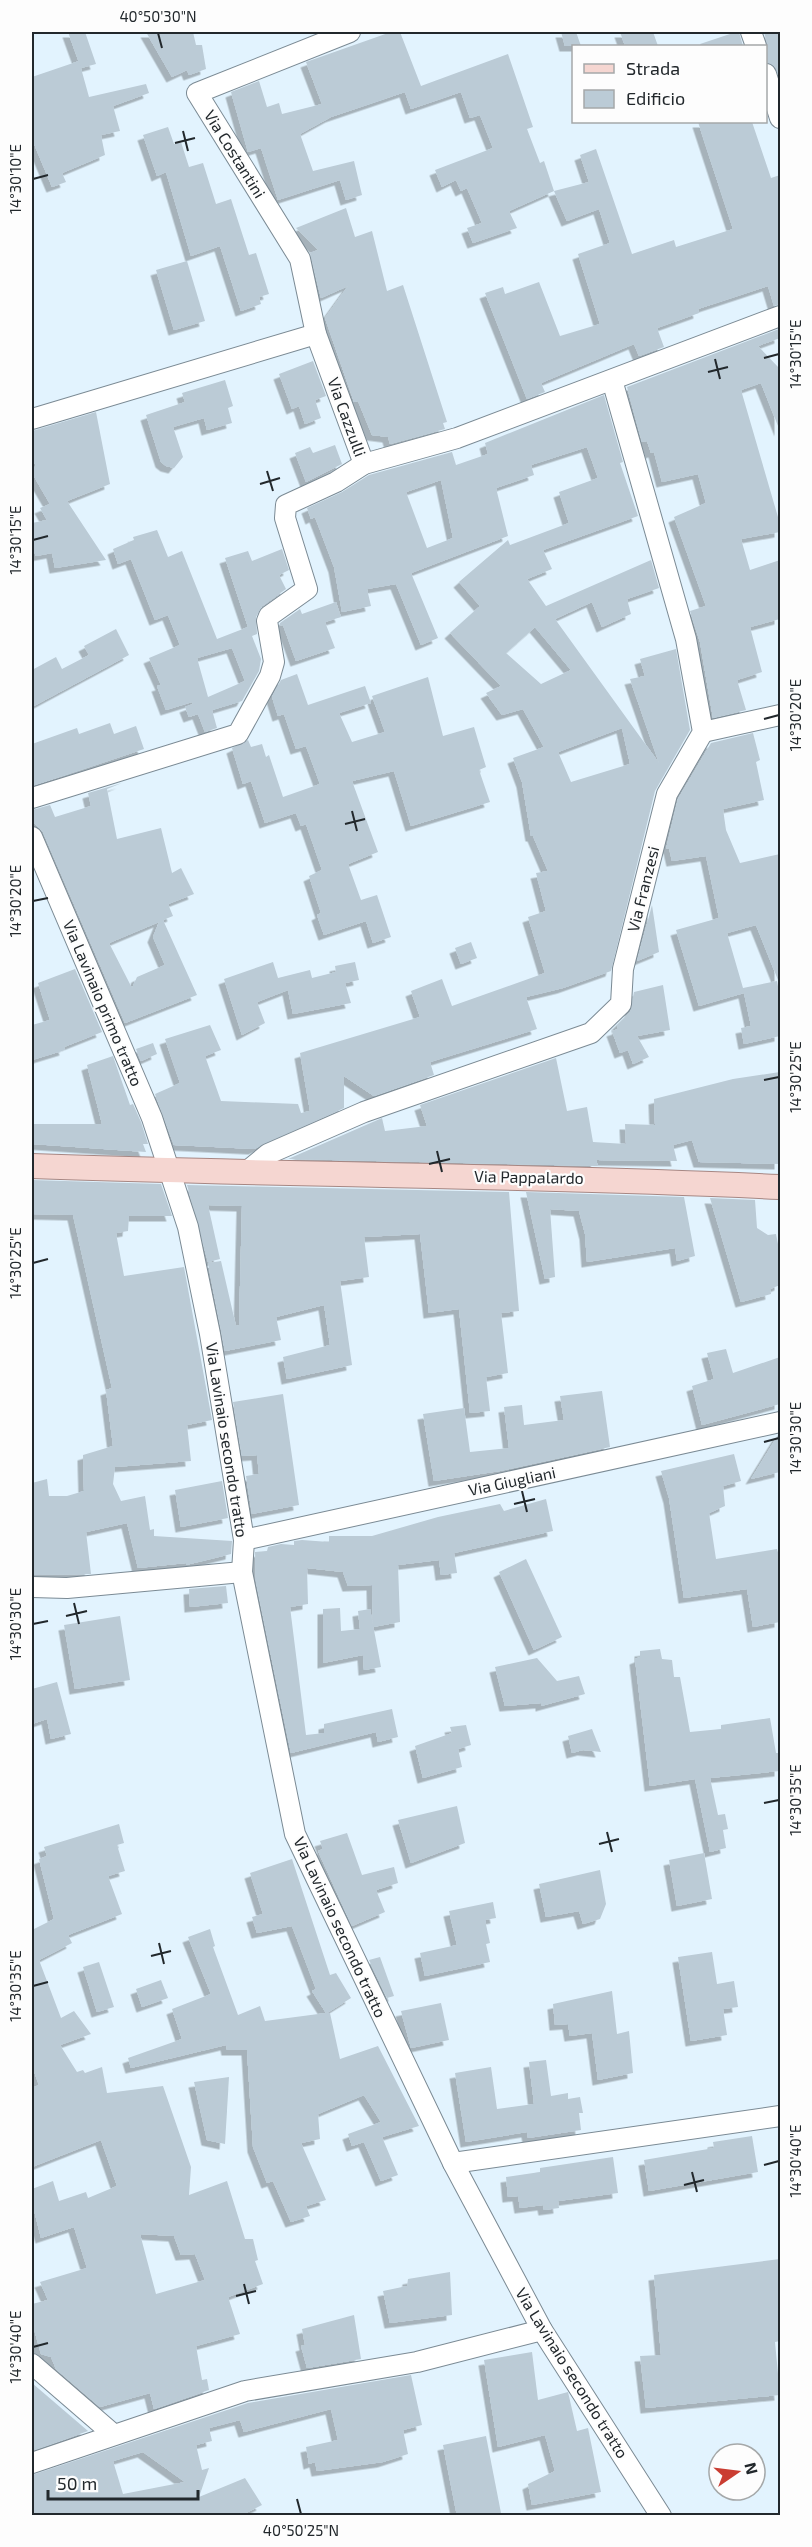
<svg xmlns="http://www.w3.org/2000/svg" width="812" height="2547" viewBox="0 0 812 2547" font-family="'Exo 2',sans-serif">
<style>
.building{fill:#bbcbd6;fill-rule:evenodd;filter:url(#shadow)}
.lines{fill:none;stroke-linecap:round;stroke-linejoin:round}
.minor-casing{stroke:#7b8a94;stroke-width:22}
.major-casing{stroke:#a78783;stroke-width:26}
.minor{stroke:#fff;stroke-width:20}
.major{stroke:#f5d6d1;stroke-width:24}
.ticks{fill:none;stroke:#22282c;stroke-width:2}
.labels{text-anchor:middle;stroke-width:4.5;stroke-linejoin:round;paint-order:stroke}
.street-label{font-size:16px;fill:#22282c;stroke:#fdfdfd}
.neatline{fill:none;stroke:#22282c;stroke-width:2}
.ticks-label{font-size:15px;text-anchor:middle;fill:#22282c}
</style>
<defs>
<filter id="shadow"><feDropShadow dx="-5.5" dy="5.5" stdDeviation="0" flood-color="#0004"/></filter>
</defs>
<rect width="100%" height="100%" fill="#e2f3fe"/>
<g class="building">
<path d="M68,32H85L96,64L81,68Z"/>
<path d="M146,32H193L196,45H202L206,69L189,75L187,70L172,77Z"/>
<path d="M391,32H400L421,86L508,54L533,127L527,129L540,163L544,161L554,191L509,211L517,228L473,243L467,228L482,223L467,188L461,191L456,180L442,187L435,170L493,148L480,115L470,118L461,92L411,109L405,92L331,117L300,134L313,171L354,161L362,195L346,200L340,180L278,200L261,148L248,152L231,92L259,81L267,107L279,103L282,114L322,104L306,62Z"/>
<path d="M561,32H576L581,46H565Z"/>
<path d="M620,32H653L658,46H625Z"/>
<path d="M736,32H739L743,46H701L700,44Z"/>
<path d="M764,32H780V80L774,66L765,62L768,48Z"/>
<path d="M79,61L89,97L146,84L149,93L113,106L120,131L101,135L105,155L62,173L66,182L52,187L32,139V77Z"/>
<path d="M698,122H752L771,178L780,175V304L774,306L768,286L698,309L699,313L657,328L664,347L639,356L634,344L541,383L545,392L527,399L485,293L503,287L505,294L539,282L560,336L600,324L578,254L610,243L599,209L567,221L554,191L589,182L580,155L596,149L632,254L674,240L676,247L733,229Z"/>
<path d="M168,127L174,144L181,142L189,167L203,163L216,204L231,199L249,255L256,253L269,294L259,297L261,304L241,311L220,246L191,256L166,172L157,176L143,135Z"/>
<path d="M346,208L355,237L372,231L387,291L403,285L447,422L443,423L445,429L390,444L388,437L372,435L358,401L354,402L325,318L348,286L321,298L310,253L318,250L296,228Z"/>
<path d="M187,261L205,321L174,330L156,270Z"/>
<path d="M779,329L780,338L758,346L780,369V431L761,383L741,390L780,524V532L741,539L750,570L780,560V619L750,627L762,672L737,680L746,710L713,718L700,642L690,611L706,606L674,517L706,503L698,474L662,482L654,452L651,453L647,441L642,442L627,387Z"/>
<path d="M313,361L326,396L315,400L321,418L305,424L299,406L292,409L279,374Z"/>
<path d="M225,380L233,406L228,408L232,423L207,430L204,418L173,427L183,457L174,468L166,466L161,462L146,415L185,402L182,393Z"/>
<path d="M604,395L623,462L620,463L638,516L543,550L552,569L527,579L546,606L651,560L659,588L627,599L631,614L602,627L592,602L555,619L659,763L630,679L645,676L640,659L676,649L690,730L655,791L611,971L563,988L526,997L537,1029L430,1062L434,1075L374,1096L344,1076V1108L254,1149L174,1145L155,1094L180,1083L165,1039L210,1025L221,1050L205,1056L221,1101L298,1104L301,1113L310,1111L300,1053L420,1017L411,991L442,979L452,1006L545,973L528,917L546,911L536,873L548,871L533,836H531L522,782L513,758L544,747L523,709L502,715L486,693L501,686L450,633L480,606L459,582L508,540L510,545L569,523L559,492L598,478L587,447L531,465L534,475L496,488L508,536L411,573L438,638L421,645L396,584L367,589L371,606L342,612L334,567L315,517L311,519L307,508L342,492L369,475L452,452L456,465L488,454L485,443ZM441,480L453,538L427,548L406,492ZM535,627L571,670L541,684L506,653ZM622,728L630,764L571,782L558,752Z"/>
<path d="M96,412L110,484L67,501L106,560L55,568L52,553L36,556L32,547V523L47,520L40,508L50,504L32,473V469L36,466L32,458V431Z"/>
<path d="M335,445L342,464L306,482L295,453L310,447L313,453Z"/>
<path d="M157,530L168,557L182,551L217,639L248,627L225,558L248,551L252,561L282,549L289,570L279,575L286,589L262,606L256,617L257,634L252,636L261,659L259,671L242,701L212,710L217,728L205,732L198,714L189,717L185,707L193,704L192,702L166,710L157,686L161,685L149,658L180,645L168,615L155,620L131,559L118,564L113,549L134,540L133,537ZM232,648L245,681L208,697L197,658Z"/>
<path d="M336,602L341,617L325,622L335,648L296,661L283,625L280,626V623L300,609L302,614Z"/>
<path d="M116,629L129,655L32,707V670L56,657L62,669L89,655L84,646Z"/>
<path d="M297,674L308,705L365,686L371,703L339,713L352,742L385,732L372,696L428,677L443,736L474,727L486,767L479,770L490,802L411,826L394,771L352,781L378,852L348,864L361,900L377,895L391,937L373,943L366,921L324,935L317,915L321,913L309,876L322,870L306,824L301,826L296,813L265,823L251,781L243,784L232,748L248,740L251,747L262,744L266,757L269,755L283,797L320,784L306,746L296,749L284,714L278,716L272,697L281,680Z"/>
<path d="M110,723L114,734L136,726L144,749L32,786V744L77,728L79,734Z"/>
<path d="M753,733L760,760L756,762L764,800L723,809L726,830L740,863L780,854V985L756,925L727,933L743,988L777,981L780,997V1036L744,1044L741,1028L751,1026L744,993L699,1006L676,930L719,918L706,856L672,861L669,848L666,849L678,799L711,743Z"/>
<path d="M122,783L107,789L117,839L161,828L172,873L181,868L194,894L168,904L173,916L163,920L197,995L125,1023L43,832L32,821V810L50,805L55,817L91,806L88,793ZM159,922L153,937L165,965L137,977L132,988L109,943Z"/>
<path d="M652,905L659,952L637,961Z"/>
<path d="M471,942L477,958L461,964L455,948Z"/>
<path d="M273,962L278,978L310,970L312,978L336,972L335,966L355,962L359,980L345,983L351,1003L293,1014L288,990L257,1002L265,1023L242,1035L224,979Z"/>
<path d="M75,969L102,1032L64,1047L65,1050L32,1060V1025L50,1020L38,983Z"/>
<path d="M663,985L670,1030L637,1036L649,1057L633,1064L628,1050L620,1053L612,1031L618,1029L617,1025L630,1012L634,992Z"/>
<path d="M153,1043L157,1054L141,1061L136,1049Z"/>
<path d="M113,1056L130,1105L133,1104L141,1122L148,1144H143L146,1152L32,1144V1124H102L87,1065Z"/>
<path d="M556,1058L567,1111L587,1107L593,1142L626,1144L625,1124L655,1125L654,1099L733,1079L780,1072V1164L699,1162L692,1140L673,1145L677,1161L596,1160L598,1166L288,1159L382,1118L385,1131L427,1126L420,1105Z"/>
<path d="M32,1180L161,1184L172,1216H129L128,1231L116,1233L124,1276L184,1267L212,1420L187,1425L191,1461L115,1467L113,1484L121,1501L145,1496L150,1530L154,1529V1536L232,1541L231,1554L186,1565V1563L138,1568L127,1523L86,1532L91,1574L32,1575V1483L47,1479L49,1496H67L84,1491L83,1455L113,1446L106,1390L112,1388L73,1215L32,1214Z"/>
<path d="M187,1185L509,1192L519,1311L501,1313L508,1373L486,1377L490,1411L470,1413L459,1309L429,1313L420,1234L364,1237L369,1277L340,1281L352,1365L287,1379L283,1357L330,1345L324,1305L276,1317L281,1340L225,1351L208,1263L221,1261L236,1326L239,1325L242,1206L208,1205L220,1259L208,1262Z"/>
<path d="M526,1192L684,1197L695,1256L677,1261L675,1248L587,1262L585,1234L579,1211L550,1209L555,1277L545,1279Z"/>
<path d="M710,1198L755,1200L757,1228L768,1235L776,1234L780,1254V1285L770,1289L771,1294L741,1302Z"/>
<path d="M726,1349L733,1373L780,1357V1404L702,1425L692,1386L714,1379L707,1353Z"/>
<path d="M602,1391L610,1447L500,1471L434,1481L423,1414L464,1408L470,1452L509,1448L504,1407L522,1405L524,1425L564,1420L560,1396Z"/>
<path d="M283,1394L299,1505L252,1514L246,1476L259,1474L257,1455L242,1456L233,1402Z"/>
<path d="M780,1434V1472L751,1479L778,1435Z"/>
<path d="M734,1454L741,1481L723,1486L725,1506L709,1513L716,1559L777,1549L780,1559V1622L753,1627L747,1589L684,1598L669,1498L661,1471Z"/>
<path d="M222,1481L228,1518L181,1527L175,1490Z"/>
<path d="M546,1499L553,1531L454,1553L457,1573L441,1575L439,1560L398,1565L400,1622L373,1627L372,1585L348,1586L343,1572L307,1568L308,1604L290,1607L306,1735L324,1733V1724L392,1709L398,1737L378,1742L376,1732L291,1753L256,1582L255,1552L267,1551L268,1547L281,1544L294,1545V1541L302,1540L329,1542V1536H372L438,1517L500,1504L504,1511Z"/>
<path d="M526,1559L562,1637L534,1650L499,1572Z"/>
<path d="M226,1586L228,1603L190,1607L189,1589Z"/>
<path d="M340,1608L341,1631L360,1629L358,1611L370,1609L381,1667L364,1670L363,1655L323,1663V1609Z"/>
<path d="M120,1616L130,1680L75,1689L64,1625Z"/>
<path d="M660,1649L662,1659L672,1660L674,1677H680L690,1732L721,1729V1725L770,1718L776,1753H780V1771L710,1778L718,1815L725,1814L728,1829L723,1830L726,1848L710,1852L695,1779L650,1786L635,1659L640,1657V1651Z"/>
<path d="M537,1658L557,1681L579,1676L585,1694L541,1706V1703L505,1706L495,1667Z"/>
<path d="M57,1682L71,1734L51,1739L47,1719L32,1724V1689Z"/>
<path d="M466,1725L471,1745L458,1749L462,1767L423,1778L415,1746L452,1733L450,1727Z"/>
<path d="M592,1729L601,1752L583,1750L572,1753L568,1736Z"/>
<path d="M457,1806L465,1843L411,1863L398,1820Z"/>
<path d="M119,1824L124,1843L117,1845L125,1871L108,1876L122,1914L68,1935L72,1943L39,1960L61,2018L74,2011L91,2034L60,2045L77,2072L83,2070L85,2073L102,2067L107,2093L163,2086L191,2167L189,2195L227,2181L245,2239H253L258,2260L255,2261L263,2284L228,2297L240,2334L196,2346L202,2380L207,2379L209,2390L154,2409L150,2393L100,2407L56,2369L51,2357L41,2354L32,2322V2304L48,2300L40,2282L87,2268L74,2227L41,2238L32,2202V2189L53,2181L59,2201L86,2192L88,2198L117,2186L101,2140L32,2167V2088L39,2085L32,2066V1930L54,1919L39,1859L47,1856L44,1847ZM140,2234L174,2236L181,2255L195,2254L205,2280L156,2294Z"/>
<path d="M347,1833L362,1875L394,1867L398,1883L376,1890L385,1912L352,1926L318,1851L323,1849L320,1841Z"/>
<path d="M704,1853L712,1899L677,1906L669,1860Z"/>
<path d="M292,1859L330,1975L336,1973L351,1998L327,2013H330L340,2059L378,2046L419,2126L382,2137L398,2175L381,2181L364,2142L352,2146L348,2134L381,2122L364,2095L318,2114L320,2139L301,2143L326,2200L306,2206L310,2216L291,2222L273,2181L267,2183L253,2147L247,2050H227L226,2045L131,2068L128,2058L182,2039L172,2009L211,1994L188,1937L210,1929L215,1946L213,1947L238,2015L260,2006L265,2021L326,2013L312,1991L316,1989L292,1926L257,1933L252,1917L263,1914L250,1873Z"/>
<path d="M600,1870L606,1904L600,1919L583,1924L579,1911L546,1917L539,1884Z"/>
<path d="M493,1902L496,1918L485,1920L490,1943L486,1944L490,1962L425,1976L420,1953L457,1945L449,1911Z"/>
<path d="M712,1952L717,1984L734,1981L738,2007L723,2009L727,2035L691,2041L678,1957Z"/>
<path d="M380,1957L394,1996L387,1998L369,1960Z"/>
<path d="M99,1962L114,2007L97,2012L83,1967Z"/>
<path d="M161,1980L168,1998L142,2007L136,1989Z"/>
<path d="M612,1991L617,2034L629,2031L633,2073L598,2080L592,2033L570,2036L568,2024L555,2025L553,2004Z"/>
<path d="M441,2003L449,2040L411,2048L401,2011Z"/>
<path d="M546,2060L551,2096L568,2093V2099L580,2097L583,2113H579L581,2130L528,2138L527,2132L466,2142L455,2073L491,2067L497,2109L534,2104L529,2062Z"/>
<path d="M229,2077L225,2144L207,2140L194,2082Z"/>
<path d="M752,2136L758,2172L649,2191L644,2160L714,2148L713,2142Z"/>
<path d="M613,2157L618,2193L558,2201L559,2208L544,2210L543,2205L520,2208L518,2196L508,2197L506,2177L540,2172V2168Z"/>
<path d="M780,2259V2341L775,2342L780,2395L646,2408L640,2356L661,2355L654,2275Z"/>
<path d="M450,2272L452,2315L390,2323L383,2291L407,2286L408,2279Z"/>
<path d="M354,2315L361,2359L307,2368L301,2346L305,2345L302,2329Z"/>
<path d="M532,2352L538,2400L568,2392L577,2431L588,2428L601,2492L532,2505L528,2484L555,2471L545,2435L498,2447L484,2360Z"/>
<path d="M411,2375L422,2425L403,2430L408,2454L383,2462L317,2471L315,2462L309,2464L306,2447L338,2440L331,2409L244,2432L240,2420L209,2428L212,2441L196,2445L202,2470L209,2468L199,2497L245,2478L262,2505L240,2516H32V2475L248,2403ZM143,2452L185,2482L123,2494L113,2461Z"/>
<path d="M32,2383L88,2431L32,2451Z"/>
<path d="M486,2436L501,2513L457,2516L443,2445Z"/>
</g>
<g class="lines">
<defs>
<g id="minor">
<path d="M350,32L197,93L300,259L316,334L364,464"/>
<path d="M751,32L756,46"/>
<path d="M766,74L780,118"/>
<path d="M32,419L316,334"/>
<path d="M703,732L780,715"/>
<path d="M32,798L238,734L270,676L274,662L267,621L269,616L307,589L285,518L286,505L336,482L364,464L457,438L780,316"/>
<path d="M32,837L152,1118L188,1227L210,1334L244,1540L242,1572L295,1834L453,2163L542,2330L661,2516"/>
<path d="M245,1173L268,1154L364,1112L591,1033L621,1004L623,969L667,794L703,732L686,639L612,380"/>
<path d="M244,1540L780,1422"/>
<path d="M32,1587L67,1588L242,1572"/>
<path d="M453,2163L780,2116"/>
<path d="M32,2364L113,2434"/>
<path d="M32,2463L245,2391L417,2362L542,2330"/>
</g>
<path id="major" d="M32,1166C281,1175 531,1175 780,1187"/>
</defs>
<use href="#minor" class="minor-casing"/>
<use href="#major" class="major-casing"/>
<use href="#minor" class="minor"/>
<use href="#major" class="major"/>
</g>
<path class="ticks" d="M158,33L162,48M183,131L188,151M175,143L195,138M33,179L48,175M764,358L779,354M715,359L720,379M708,372L728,367M267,471L273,491M260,484L280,478M33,540L48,536M764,719L779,715M352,811L357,831M345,824L365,819M33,901L48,898M764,1080L779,1077M437,1151L442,1172M429,1164L450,1159M33,1263L48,1259M764,1442L779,1438M522,1491L527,1512M514,1504L535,1499M74,1603L79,1624M66,1616L87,1611M33,1624L48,1621M764,1803L779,1800M607,1832L612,1852M599,1844L619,1839M159,1943L164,1964M151,1956L171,1951M33,1986L48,1982M764,2165L779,2161M692,2172L697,2192M684,2185L704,2180M244,2284L249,2304M236,2296L256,2291M33,2347L48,2343M297,2499L301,2514"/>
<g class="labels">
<g class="street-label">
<text transform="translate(235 154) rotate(58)" y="6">Via Costantini</text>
<text transform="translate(347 417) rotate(70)" y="6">Via Cazzulli</text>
<text transform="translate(643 889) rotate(-76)" y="6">Via Franzesi</text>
<text transform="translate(103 1003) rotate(67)" y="6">Via Lavinaio primo tratto</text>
<text transform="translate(529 1177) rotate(1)" y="6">Via Pappalardo</text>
<text transform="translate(227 1440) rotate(81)" y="6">Via Lavinaio secondo tratto</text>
<text transform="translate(512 1481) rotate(-12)" y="6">Via Giugliani</text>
<text transform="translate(340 1927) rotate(65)" y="6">Via Lavinaio secondo tratto</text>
<text transform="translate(572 2373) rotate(58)" y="6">Via Lavinaio secondo tratto</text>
</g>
</g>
<rect width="812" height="2547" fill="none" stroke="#fdfdfd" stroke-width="66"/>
<rect x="572" y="45" width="195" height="78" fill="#fdfdfd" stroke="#a5a8a9" stroke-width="1.5"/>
<rect x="584" y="64" width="30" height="9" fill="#f5d6d1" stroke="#a5a8a9" stroke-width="1.5"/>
<text x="626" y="75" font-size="18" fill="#22282c">Strada</text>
<rect x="584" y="90" width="30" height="18" fill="#bbcbd6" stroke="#a5a8a9" stroke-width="1.5"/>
<text x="626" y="105" font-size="18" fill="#22282c">Edificio</text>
<g transform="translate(737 2472) rotate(76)"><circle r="28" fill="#fdfdfd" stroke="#a5a8a9" stroke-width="1.5"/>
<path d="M0-4.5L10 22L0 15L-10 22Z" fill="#ca3d32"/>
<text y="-9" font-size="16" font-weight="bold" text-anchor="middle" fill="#22282c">N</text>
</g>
<path d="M48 2490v9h150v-9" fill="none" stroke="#22282c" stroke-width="3"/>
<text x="57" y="2490" font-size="18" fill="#22282c" stroke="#fdfdfd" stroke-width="4.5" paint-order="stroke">50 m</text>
<rect x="33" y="33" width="746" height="2481" class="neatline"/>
<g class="ticks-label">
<text x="158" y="22">40°50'30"N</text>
<text transform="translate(16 179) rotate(-90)" y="5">14°30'10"E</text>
<text transform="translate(796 354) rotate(-90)" y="5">14°30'15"E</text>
<text transform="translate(16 540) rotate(-90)" y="5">14°30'15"E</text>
<text transform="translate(796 715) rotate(-90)" y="5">14°30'20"E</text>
<text transform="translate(16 901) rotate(-90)" y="5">14°30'20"E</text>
<text transform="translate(796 1077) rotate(-90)" y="5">14°30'25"E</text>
<text transform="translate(16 1263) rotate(-90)" y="5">14°30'25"E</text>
<text transform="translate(796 1438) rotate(-90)" y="5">14°30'30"E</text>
<text transform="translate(16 1624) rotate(-90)" y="5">14°30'30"E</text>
<text transform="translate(796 1800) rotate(-90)" y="5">14°30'35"E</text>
<text transform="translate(16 1986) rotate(-90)" y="5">14°30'35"E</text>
<text transform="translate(796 2161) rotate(-90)" y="5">14°30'40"E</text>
<text transform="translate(16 2347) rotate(-90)" y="5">14°30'40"E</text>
<text x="301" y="2536">40°50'25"N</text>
</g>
</svg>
